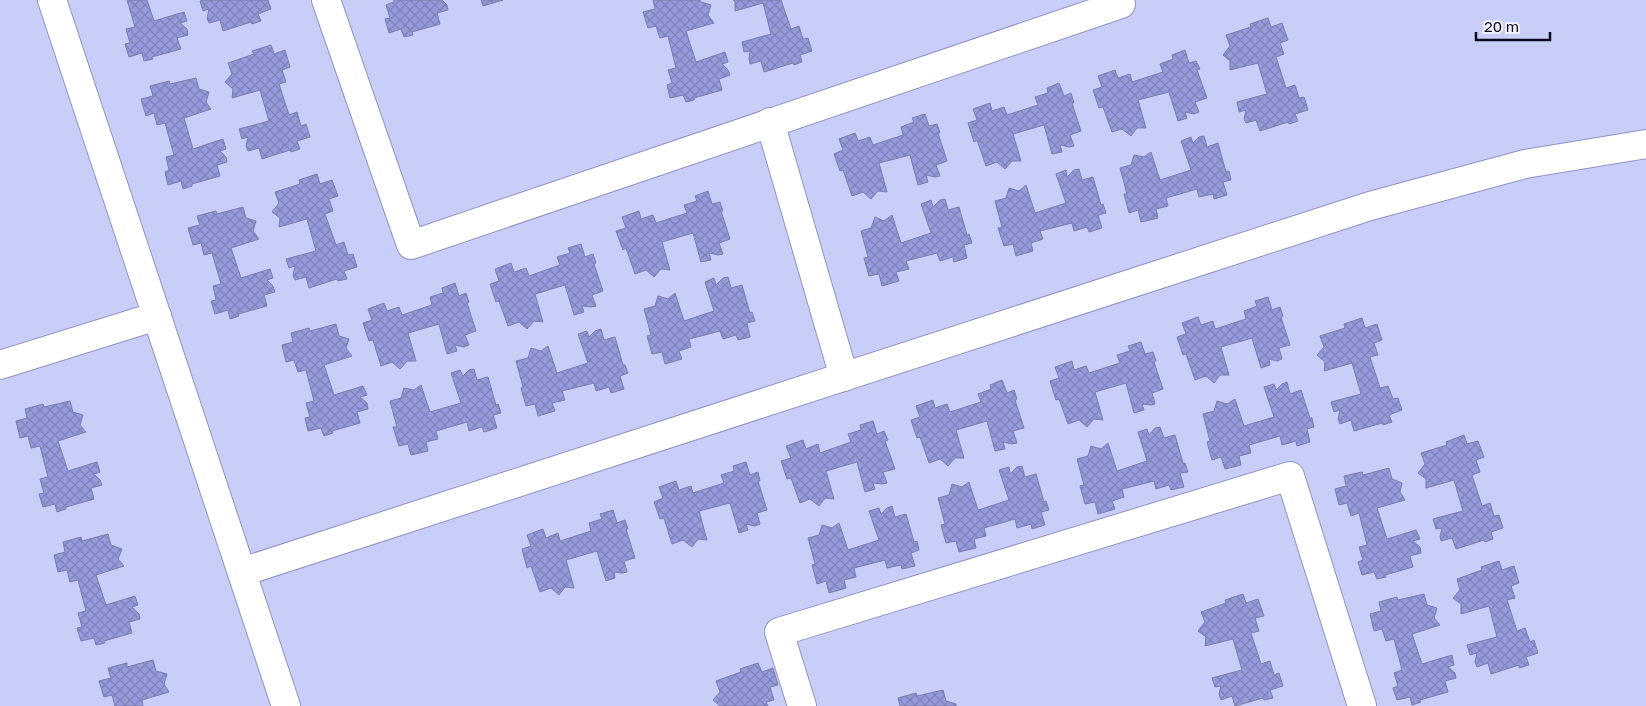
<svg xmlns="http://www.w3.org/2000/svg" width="1646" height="706" viewBox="0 0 1646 706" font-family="'Golos Text',sans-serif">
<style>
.building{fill:url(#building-cross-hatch);stroke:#797dae}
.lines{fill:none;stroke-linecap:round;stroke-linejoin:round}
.minor-casing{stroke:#8f93c5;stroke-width:30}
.minor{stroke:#fff;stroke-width:28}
</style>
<defs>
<pattern id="building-cross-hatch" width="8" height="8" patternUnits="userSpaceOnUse" patternTransform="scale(1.25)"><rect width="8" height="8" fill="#959adb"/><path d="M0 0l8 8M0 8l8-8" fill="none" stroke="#7f83bb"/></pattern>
</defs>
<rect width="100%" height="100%" fill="#c9cef8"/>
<g class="building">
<path d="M127,0H147L154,21L184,12L187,21L180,23L187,29L188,35L177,38L181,49L152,57L153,59L144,61L142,53L129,57L125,44L130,43L126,29L135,27Z"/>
<path d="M204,0H268L271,9L258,14L261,21L252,24L251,22L223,31L220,20L209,23L207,18L209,9L203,11L200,1Z"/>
<path d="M394,0H442L447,5L448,10L437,13L440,24L412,32L413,35L404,37L401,29L389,33L385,19L390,18L386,5L394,2Z"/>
<path d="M481,0H503L483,6Z"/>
<path d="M653,0H700L701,2L711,5L708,15L714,23L686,31L696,62L725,52L728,62L722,64L728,70L730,75L719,79L722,90L694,98V100L686,102L683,95L670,98L667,85L672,83L668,70L676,68L668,36L660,38L656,26L648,28L643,12L655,9Z"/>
<path d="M733,0H781L791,29L799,26L803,39L808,38L812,51L800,55L802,62L794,65L793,63L764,72L761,61L750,64L749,59L750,51L744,52L742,42L771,34L763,3L735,11V2Z"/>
<path d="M1268,18L1271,27L1282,23L1288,40L1280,43L1284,54L1276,57L1286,88L1295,85L1299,98L1304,97L1308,110L1295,114L1298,121L1289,124L1288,122L1260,131L1256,120L1246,123L1244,119L1246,110L1239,112L1237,102L1267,94L1258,63L1230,70V61L1223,55L1230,46L1226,35L1251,27L1250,24Z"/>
<path d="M271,45L274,54L285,50L290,67L282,70L286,82L279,84L289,115L297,112L301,126L306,124L310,137L297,141L300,149L291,152L290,150L262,159L259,148L248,151L246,146L248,137L242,139L239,129L269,121L260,90L232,98L233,89L225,82L232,74L228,63L254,54L252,51Z"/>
<path d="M1185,50L1189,63L1196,61L1200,69L1197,70L1207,98L1195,102L1199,112L1194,114L1185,112L1187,118L1178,121L1169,92L1138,100L1146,128H1137L1131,136L1122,129L1112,132L1103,107L1099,108L1093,90L1102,87L1098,76L1115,70L1118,78L1130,74L1132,82L1163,72L1160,64L1173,59L1172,55Z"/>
<path d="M196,78L199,89L209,92L206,102L211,109L184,118L193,149L223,139L226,149L220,151L226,157L227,162L217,165L220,176L192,184V186L183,189L181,181L168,185L165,172L169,170L166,157L174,155L165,123L157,125L154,113L146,116L141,99L153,96L150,86L169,81L170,84Z"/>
<path d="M1059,83L1064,96L1071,93L1074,103H1072L1081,131L1070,135L1074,146L1069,147L1060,145L1062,152L1052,154L1044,125L1013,134L1021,161H1012L1005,169L997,162L986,166L977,140L974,142L968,123L977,120L973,109L990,103L992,111L1004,107L1007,115L1038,105L1035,97L1048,93L1047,88Z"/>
<path d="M925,114L929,126L937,124L940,133H938L947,161L936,165L940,176L935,177L926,175L928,182L918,185L910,155L879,163L887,192L878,191L871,199L863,192L852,196L843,170L840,171L834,154L843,150L839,139L855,133L858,141L870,137L873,145L903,135L901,127L914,122L912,118Z"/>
<path d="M1204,136L1207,147L1218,143L1226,172L1229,171L1231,180L1223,182L1227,195L1214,199L1213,194L1199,197L1197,189L1166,198L1168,206L1156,209L1158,218L1141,222L1138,210L1129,213L1124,194H1127L1120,168L1131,165L1134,155L1144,157L1151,152L1160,180L1191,170L1181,141L1191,137L1193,143L1199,137Z"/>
<path d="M1079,169L1082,180L1093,177L1101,205L1103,204L1106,213L1098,215L1102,228L1089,232L1087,227L1074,231L1072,223L1040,231L1043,239L1031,243L1033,251L1016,256L1013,244L1004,246L998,228L1002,227L995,201L1006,198L1009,188L1019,191L1026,185L1035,213L1066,203L1056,174L1066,170L1067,177L1074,170Z"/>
<path d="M317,174L320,184L332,180L338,196L329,199L333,211L325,214L336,245L344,242L348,255L353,254L357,267L344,271L347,279L338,281L337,279L309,288L306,277L295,280L293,275L295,266L289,268L286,259L316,251L307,219L279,227L280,218L272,212L279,203L275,192L300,184L299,180Z"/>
<path d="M708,191L712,204L720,202L723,211H721L730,239L719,243L723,254L718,255L709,253L711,260L701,262L693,233L662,242L670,270L661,269L654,277L646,270L635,274L626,248L623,250L616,231L626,228L622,217L639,211L641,219L653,215L656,223L687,213L684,205L697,201L695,196Z"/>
<path d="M945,199L948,210L959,207L967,235L969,234L972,243L964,245L967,258L954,262L953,257L940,261L937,253L906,261L909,269L896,272L899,281L882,286L879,274L869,276L864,258L868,257L861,231L871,228L875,217L884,221L892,215L901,243L931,233L921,204L931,200L933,207L940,200Z"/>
<path d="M243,207L246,218L256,221L253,231L259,239L231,248L241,278L270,269L273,278L267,280L273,286L275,292L264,295L267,306L238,314L239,316L230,319L228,310L215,314L211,301L216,300L213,286L221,284L212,253L204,255L201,243L193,245L188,228L200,225L197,216L216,211L217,214Z"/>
<path d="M581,244L585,257L593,254L596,263L594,264L603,291L592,295L596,306L591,307L582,306L584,312L574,315L565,285L535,294L543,322L534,321L527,329L519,322L508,326L499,301L496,302L490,284L499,281L495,269L511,263L514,272L526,268L529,276L560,265L557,257L570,253L568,248Z"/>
<path d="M728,277L731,288L742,285L750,313L752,312L755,321L747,323L750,337L738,340L736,335L723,339L720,331L689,339L691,347L679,351L682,359L665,364L662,352L652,354L647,336L651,335L644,309L655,306L658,296L668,299L675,293L684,321L714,311L705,282L714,278L716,285L723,278Z"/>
<path d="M455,283L459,296L466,293L469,302L467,303L476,331L465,335L469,345L464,347L455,345L457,351L447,354L439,324L408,333L416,361H407L400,369L392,362L381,366L373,340L369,341L363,323L372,320L368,309L384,303L387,311L399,307L402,315L432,305L430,297L443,293L442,288Z"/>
<path d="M1268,297L1272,310L1280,307L1283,316L1281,317L1290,345L1279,348L1282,359L1277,361L1269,359L1270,365L1261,368L1252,338L1221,347L1229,375H1220L1214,383L1206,376L1195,380L1186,354L1183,355L1177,337L1186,334L1182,323L1198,317L1201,325L1213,321L1215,329L1246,319L1244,311L1257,306L1255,301Z"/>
<path d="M1362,318L1365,328L1377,324L1382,340L1374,343L1378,355L1370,357L1380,388L1388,386L1393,399L1398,398L1402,410L1389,415L1392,422L1383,425L1382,423L1354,431L1351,420L1340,424L1338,419L1340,410L1334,412L1331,402L1361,394L1352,363L1324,371L1325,362L1317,355L1324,347L1320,336L1345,328L1344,324Z"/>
<path d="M336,324L339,336L349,339L346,348L352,356L324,365L334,395L363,386L367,395L360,397L367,403L368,409L357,412L360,423L332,431L333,433L324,436L321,428L308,431L305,418L310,417L306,403L314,401L306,370L298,372L294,360L286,362L282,345L293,342L291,333L309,328L310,331Z"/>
<path d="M601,329L604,340L615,337L623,365H625L628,373L620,376L624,389L611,393L609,387L596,391L594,383L562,391L565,400L552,403L555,411L538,416L535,404L526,406L521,388L523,387L516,361L528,358L531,348L541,351L548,346L557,373L588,363L578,334L587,331L589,337L595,331Z"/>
<path d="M1141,342L1145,354L1153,352L1156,361L1154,362L1163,389L1152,393L1155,404L1151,405L1142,404L1144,410L1134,413L1126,383L1095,392L1103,420L1094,419L1087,427L1079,420L1068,424L1059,399L1056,400L1050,381L1059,378L1055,367L1072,361L1074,370L1086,366L1089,373L1120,363L1117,355L1130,351L1128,346Z"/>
<path d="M474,369L477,380L488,377L496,405L498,404L501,413L493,415L497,428L484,432L482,427L469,431L467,422L436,431L438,439L426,442L428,451L411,455L408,444L399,446L393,427H397L390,401L401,398L404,388L414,390L421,385L430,412L461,403L451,373L460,370L463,376L469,370Z"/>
<path d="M1002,380L1007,393L1014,390L1017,399L1015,400L1024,428L1013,431L1017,443L1012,444L1003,442L1005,449L995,451L987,421L956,430L964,458H955L948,466L940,459L929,463L920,437L917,438L911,420L920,417L916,406L933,400L935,408L947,404L950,412L981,402L978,394L991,389L990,385Z"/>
<path d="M1287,382L1290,394L1301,390L1310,418H1312L1314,427L1307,429L1310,442L1297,446L1296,441L1282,445L1280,436L1249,445L1251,453L1239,456L1241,465L1225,469L1221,457L1212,460L1207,442L1210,441L1203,414L1214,411L1217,401L1227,404L1235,399L1244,426L1274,417L1264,387L1274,384L1276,390L1282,384Z"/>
<path d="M70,401L73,412L83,415L80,425L86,432L58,441L68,471L97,462L100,472L94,474L100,480L102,485L91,488L94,499L66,507V509L57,512L55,504L43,507L39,494L44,493L40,479L48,477L40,446L31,448L28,436L20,438L16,421L27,418L25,409L43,404L44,407Z"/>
<path d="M873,421L877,434L884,431L888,440L885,441L895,469L883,472L887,483L882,484L873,483L875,489L865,492L857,462L826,471L834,499L825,498L819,506L810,499L800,503L791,478L787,479L781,461L791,458L786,446L803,440L806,449L818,444L820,453L851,442L848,434L861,430L860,425Z"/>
<path d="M1160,427L1164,438L1175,435L1183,463H1185L1188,472L1180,473L1184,487L1171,490L1169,485L1156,489L1154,481L1122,489L1124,497L1112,501L1115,509L1098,514L1095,502L1085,504L1080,486L1084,485L1077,459L1088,456L1091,446L1101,449L1108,443L1117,471L1147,461L1138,432L1147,429L1149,435L1155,428Z"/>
<path d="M1464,435L1467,444L1478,441L1484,457L1476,460L1480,472L1472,475L1482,506L1490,503L1494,516L1499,515L1503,528L1491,532L1493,539L1485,542L1484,540L1456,549L1452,538L1441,541L1440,536L1442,528L1436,529L1433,519L1463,511L1454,480L1426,488V479L1418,473L1425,464L1421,453L1447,445L1446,442Z"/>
<path d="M746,462L750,475L758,472L760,481H758L767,510L757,513L760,524L755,526L746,524L748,530L739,533L730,503L699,511L707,540L698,539L692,547L683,540L672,544L664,518L660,519L654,502L663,498L659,487L676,481L679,490L691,486L693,493L724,483L721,475L734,471L733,466Z"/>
<path d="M1022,466L1025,477L1036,474L1044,502L1046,501L1049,510L1041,512L1045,525L1032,529L1031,524L1017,528L1015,519L984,528L986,536L974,539L976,548L959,552L956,541L946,543L941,525L945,524L938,498L949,495L952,484L962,487L969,482L978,510L1009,500L999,470L1009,467L1010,474L1017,467Z"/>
<path d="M1389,468L1392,479L1402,483L1400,492L1405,500L1377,508L1387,539L1416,530L1420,539L1413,541L1420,547L1421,553L1410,556L1413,567L1385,575L1386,577L1377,579L1374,572L1362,575L1358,562L1363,560L1359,547L1367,545L1359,513L1351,516L1347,503L1339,505L1335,489L1346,486L1344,476L1362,472L1363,475Z"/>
<path d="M892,506L895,517L906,514L914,542L917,541L919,550L911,553L915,566L902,569L901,565L887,568L885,560L854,568L856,577L844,580L846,588L829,593L826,581L817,584L812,565L815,564L808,538L819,535L822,525L832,528L839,523L848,550L879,540L869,511L879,508L881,514L887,508Z"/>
<path d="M613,510L617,523L625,520L628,529H626L635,558L624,561L627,572L622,573L614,572L615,578L606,581L597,551L566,560L574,588L565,587L559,595L551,588L540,592L531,566L527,568L522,549L531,546L527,535L543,529L546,538L558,533L560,541L591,531L589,523L602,519L600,514Z"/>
<path d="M108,534L111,545L122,549L118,559L124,566L96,575L106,605L135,596L138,605L132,607L139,614L140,619L129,622L132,633L104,641L105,643L96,645L94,638L81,641L77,628L82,627L78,613L86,611L78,580L70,582L67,570L58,572L54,555L65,552L63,542L81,537L82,541Z"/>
<path d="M1499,561L1502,570L1514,566L1519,583L1511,586L1515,598L1507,600L1517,631L1525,628L1530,642L1534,640L1538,653L1526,657L1529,665L1519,668V665L1491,674L1488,663L1477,667L1475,662L1477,653L1470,655L1467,645L1497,637L1489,606L1461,614V604L1453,598L1460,590L1457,579L1482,570L1481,567Z"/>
<path d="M1243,594L1246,603L1258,599L1264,616L1255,618L1259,631L1251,633L1261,664L1270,661L1274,675L1279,673L1283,686L1270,690L1273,698L1264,700L1263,698L1235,706L1232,696L1221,700L1219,694L1221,686L1215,687L1212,678L1242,670L1233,639L1205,646L1206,637L1198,631L1205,622L1201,612L1226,603L1225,600Z"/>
<path d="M1424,594L1427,605L1437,608L1434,618L1440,625L1412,634L1422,664L1452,655L1454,665L1448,667L1455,673L1456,678L1445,681L1448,692L1420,700L1421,702L1412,705L1410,697L1397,700L1393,688L1398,686L1394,673L1402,670L1394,639L1386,641L1382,629L1374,631L1370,614L1381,611L1379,602L1397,597L1398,600Z"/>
<path d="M153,660L156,671L167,674L164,684L169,692L142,700L143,706H115L112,695L104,697L99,681L111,678L108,668L127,663V667Z"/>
<path d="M758,663L762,672L773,668L778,685L770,687L774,700L766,702L768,706H720L713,700L720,692L716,681L741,672L740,669Z"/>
<path d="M943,690L946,701L956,704V706H900L898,698L916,693L917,696Z"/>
</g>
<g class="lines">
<defs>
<g id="minor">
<path d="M52,0L286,706"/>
<path d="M326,0L411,245L1121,4L1120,0"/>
<path d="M770,122L844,377"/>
<path d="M0,365L157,316"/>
<path d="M242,572L1370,206L1525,164L1646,144"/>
<path d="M802,706L779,632L1290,476L1362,706"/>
</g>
</defs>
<use href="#minor" class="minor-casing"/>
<use href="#minor" class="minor"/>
</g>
<path d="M1476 32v8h74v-8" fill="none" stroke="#090a1b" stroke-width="2.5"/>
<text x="1484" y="32" font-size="15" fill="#090a1b" stroke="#f0f1fc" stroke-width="4" paint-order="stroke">20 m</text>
</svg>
